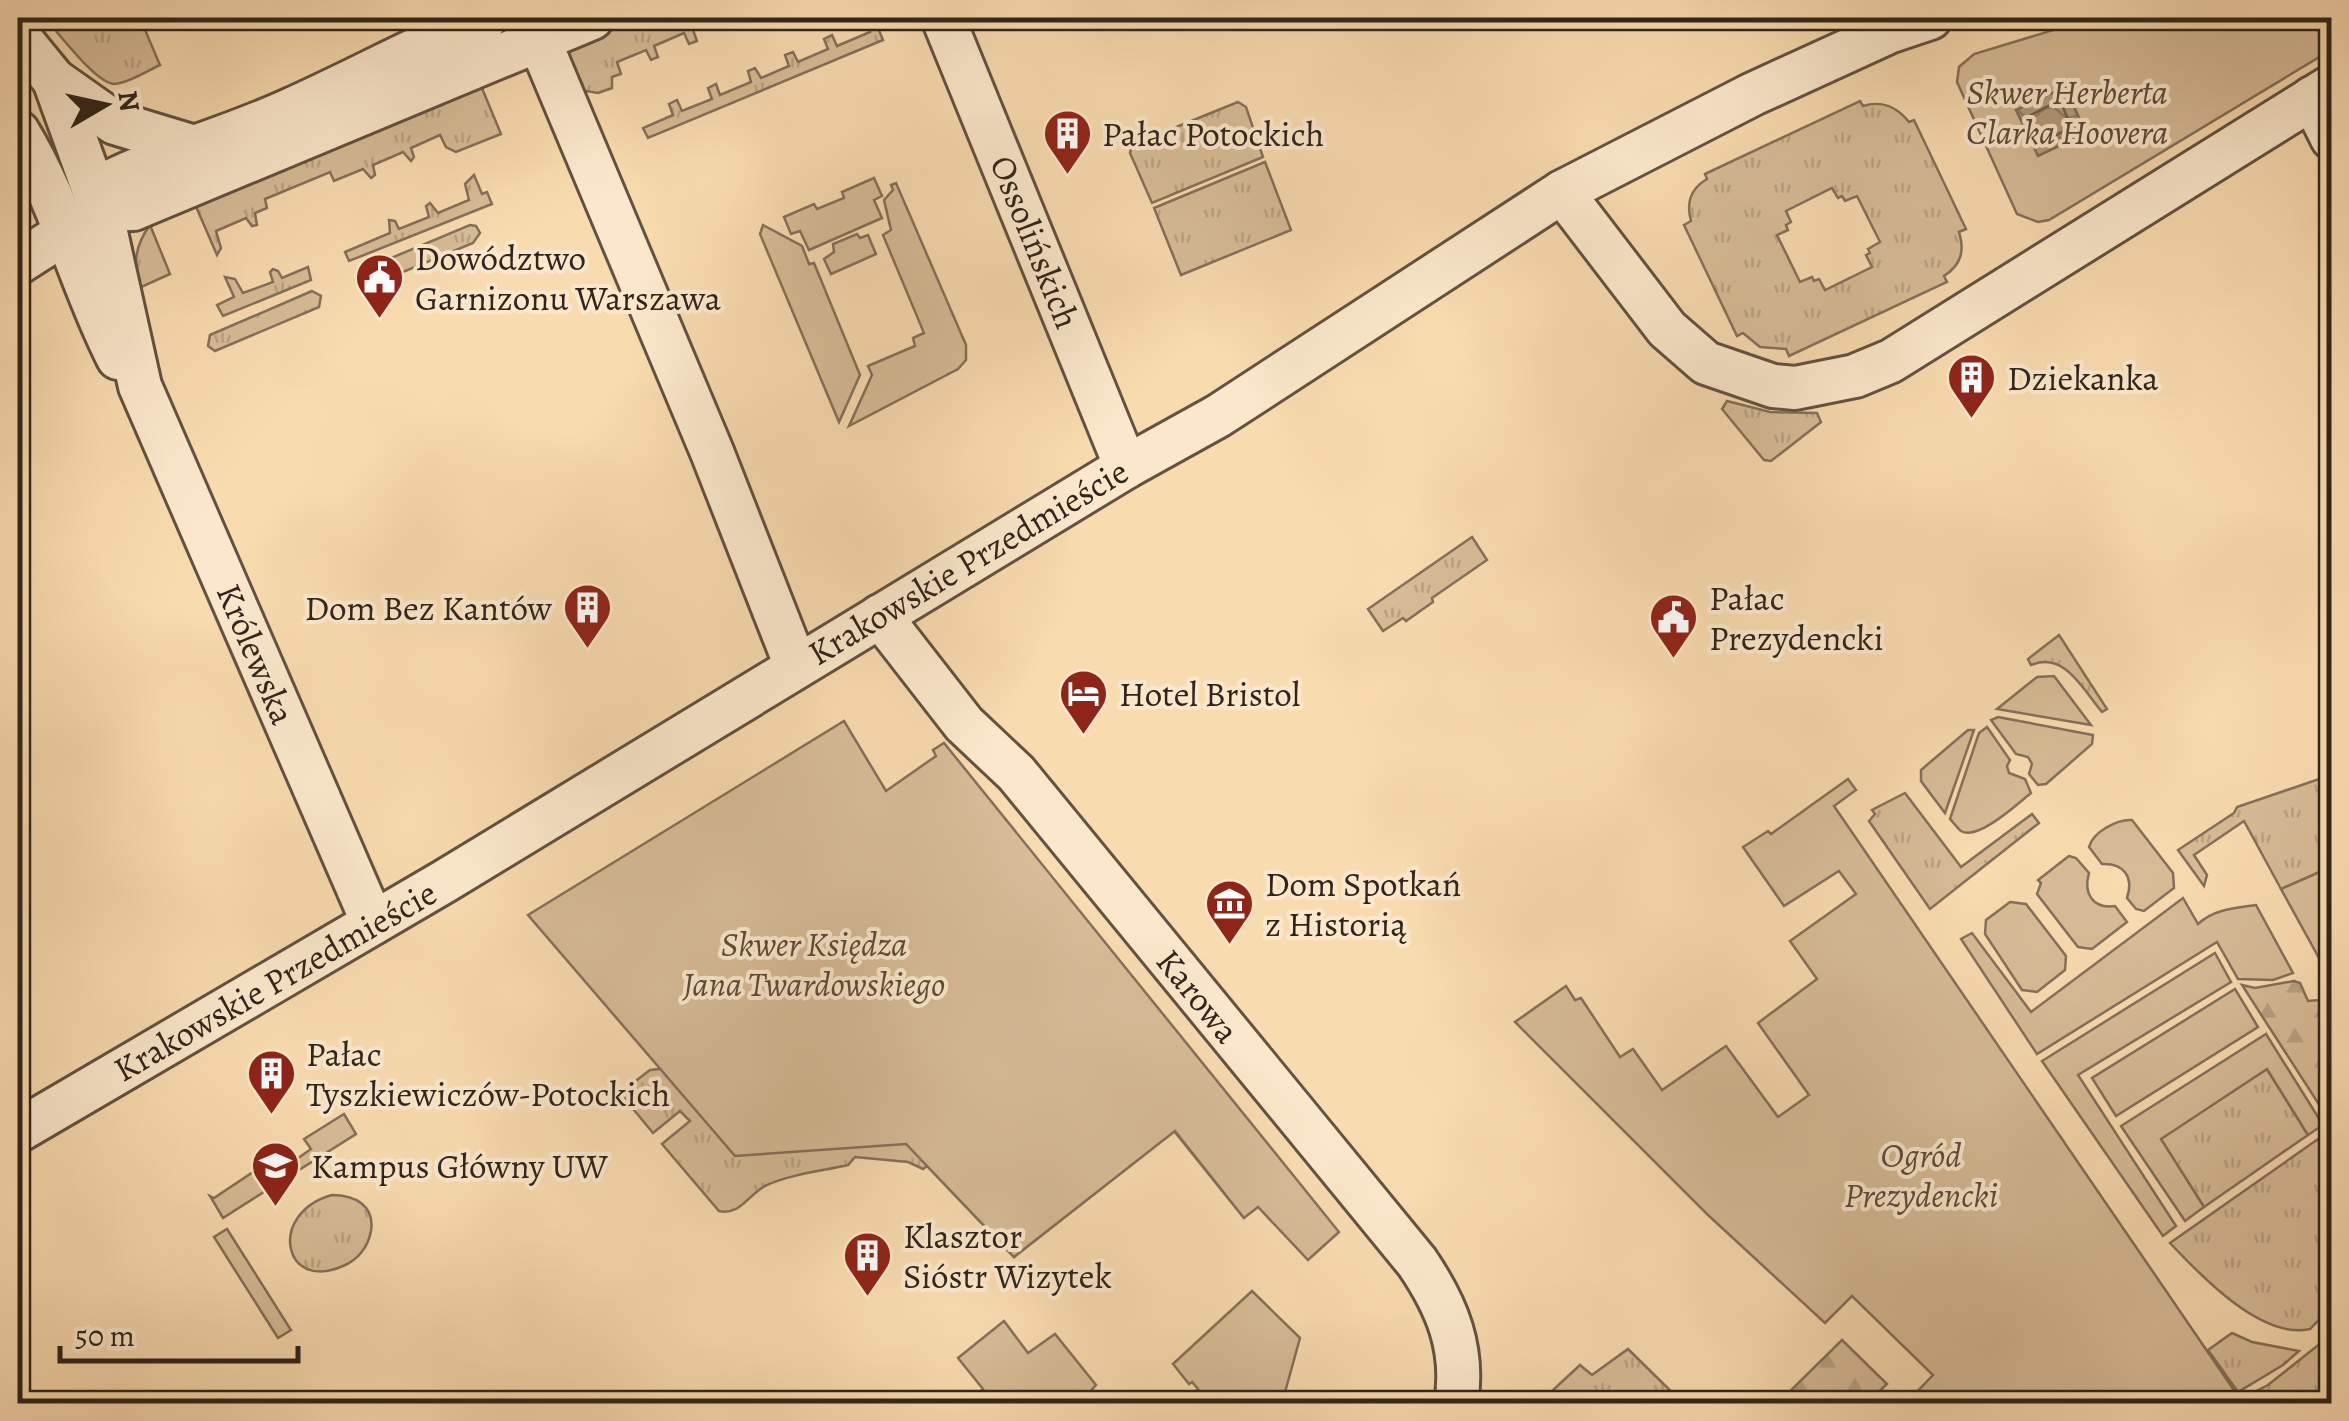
<svg xmlns="http://www.w3.org/2000/svg" width="2349" height="1421" viewBox="0 0 2349 1421" font-family="Alegreya,serif">
<style>
.grass{fill:url(#grass-tufts);stroke:#847059;stroke-width:2.5;fill-rule:evenodd}
.forest{fill:url(#forest-firs);stroke:#847059;stroke-width:2.5}
.green{fill:#d7bc97;stroke:#847059;stroke-width:2.5}
.water{fill:url(#water-waves);stroke:#806d56;stroke-width:2.5}
.lines{fill:none;stroke-linecap:round;stroke-linejoin:round}
.shore{stroke:#72604c;stroke-width:2.5}
.minor-casing{stroke:#625240;stroke-width:48}
.minor{stroke:#fbe8cc;stroke-width:42}
.labels{text-anchor:middle;stroke-width:8;stroke-linejoin:round;paint-order:stroke}
.park-label{font-size:35px;font-style:italic;fill:#5a4a3a;stroke:#fbe8cc}
.poi-label{font-size:35px;fill:#30241b;stroke:#fbe8cc;text-anchor:start}
.street-label{font-size:35px;fill:#30241b;stroke:#fbe8cc}
</style>
<defs>
<pattern id="grass-tufts" width="24" height="20" patternUnits="userSpaceOnUse" patternTransform="scale(2.5)"><rect width="24" height="20" fill="#d7bc97"/><path d="M3 7l-1-3M5 7V3M7 7l1-3M15 17l-1-3M17 17v-4M19 17l1-3" fill="none" stroke="#b9a182"/></pattern>
<pattern id="forest-firs" width="22" height="20" patternUnits="userSpaceOnUse" patternTransform="scale(2.5)"><rect width="22" height="20" fill="#d7bc97"/><path d="M5 1l3.5 6h-7zM16 11l3.5 6h-7z" fill="#b9a182"/></pattern>
<pattern id="water-waves" width="16" height="10" patternUnits="userSpaceOnUse" patternTransform="scale(2.5)"><rect width="16" height="10" fill="#b59d7d"/><path d="M0 5q4-4 8 0t8 0" fill="none" stroke="#948066"/></pattern>
</defs>
<rect width="100%" height="100%" fill="#f9dbb0"/>
<filter id="stains"><feTurbulence type="fractalNoise" baseFrequency=".002" numOctaves="4"/><feColorMatrix values="0 0 0 0 .2 0 0 0 0 .09 0 0 0 0 .02 0 0 0 .5 -.17"/></filter>
<radialGradient id="worn" r=".72"><stop offset=".6" stop-color="#630" stop-opacity="0"/><stop offset="1" stop-color="#630" stop-opacity=".3"/></radialGradient>
<g class="grass">
<path d="M45,18H140L160,65C147,71 129,83 115,84C96,84 58,32 45,18Z"/>
<path d="M634,18H722L693,30L697,41L689,44L684,33L654,46L658,57L651,60L646,50L617,62L621,74L612,77V88L598,93L580,90L567,58L572,46Z"/>
<path d="M874,18L883,40L648,138L643,128L673,115L669,104L677,100L682,111L712,99L708,88L716,84L720,95L751,82L748,71L755,68L761,78L789,66L785,55L793,52L798,62L828,49L824,39L832,35L837,46L870,32L866,21Z"/>
<path d="M479,81L501,134L456,152L446,147L440,135L411,148L414,157L411,161L403,152L373,165L375,175L371,178L363,169L334,181L330,172L265,199L267,208L255,213L257,225L252,226L246,218L216,231L221,248L217,255L194,202Z"/>
<path d="M1860,101L1863,106C1883,100 1897,107 1909,122L1914,120L1966,229L1959,232C1965,251 1961,265 1944,276L1947,282L1789,356L1786,349L1760,347L1743,333L1737,336L1684,225L1691,221C1686,203 1690,189 1707,179L1705,174ZM1832,188L1838,198L1842,196L1845,201L1857,196L1880,242L1868,249L1870,253L1866,255L1872,267L1825,290L1819,279L1814,281L1812,277L1800,282L1777,235L1788,230L1786,225L1791,222L1786,211Z"/>
<path d="M1238,102L1246,107L1263,157L1152,203L1130,153L1132,145Z"/>
<path d="M1265,162L1291,230L1181,275L1154,208Z"/>
<path d="M474,175L482,194L487,192L492,204L349,261L345,252L390,233L389,220L395,221L399,229L429,217L426,206L430,203L438,213L469,200L465,184Z"/>
<path d="M150,225L170,274L139,288C133,264 135,245 150,225Z"/>
<path d="M470,225L476,226L480,233L473,243L369,286H361L356,280L360,271Z"/>
<path d="M308,267L311,280L223,316L217,305L234,297L225,277L235,279L243,293L273,282L270,272L273,269L278,271L282,278Z"/>
<path d="M312,291L321,296L319,307L215,351L208,346L210,335Z"/>
<path d="M1727,401L1770,412L1817,413L1821,422L1771,461L1764,460L1722,409Z"/>
<path d="M1472,537L1487,560L1432,598L1433,602L1406,621L1403,618L1383,631L1368,609Z"/>
<path d="M2059,635L2107,709L2102,712C2083,690 2065,651 2031,665L2028,659Z"/>
<path d="M2331,775V867L2281,889L2244,821L2194,855L2207,875L2204,886L2178,850L2234,813L2237,807Z"/>
<path d="M1905,793L1961,867L2032,814L2039,823L1930,909L1869,821L1875,814L1872,810Z"/>
<path d="M1103,1025L1244,1218L1174,1131L1014,1257L927,1166L923,1169L908,1162L855,1157L848,1165C822,1171 792,1174 767,1185C749,1193 741,1216 719,1211L662,1144L690,1121L680,1111L653,1133L620,1093L650,1070Z"/>
<path d="M2267,1069L2308,1135L2204,1207L2160,1139Z"/>
<path d="M2331,1130V1307L2310,1329C2262,1340 2201,1276 2170,1243Z"/>
<path d="M332,1195C354,1195 375,1205 371,1231C368,1247 358,1260 343,1266C283,1293 267,1213 332,1195Z"/>
<path d="M2232,1333L2252,1342L2299,1351L2283,1365L2238,1392L2208,1350Z"/>
<path d="M2331,1335V1403L2212,1404L2240,1399L2268,1385Z"/>
<path d="M1628,1349L1683,1403H1539L1580,1365L1592,1375Z"/>
</g>
<g class="forest">
<path d="M2294,981L2300,983L2308,1001L2319,1000L2331,992L2329,1120L2242,985L2255,988Z"/>
<path d="M1842,1340L1887,1384L1867,1403L1777,1404Z"/>
</g>
<g class="green">
<path d="M2093,18H2331V50L2049,220L2038,222L2017,214L1957,82L1959,67L1974,54Z"/>
<path d="M874,178L882,196L874,200L882,218L809,250L800,231L791,234L784,217L814,204L817,209L844,198L842,192Z"/>
<path d="M896,183L966,345V360L958,369L849,426L872,375L868,366L915,346L913,338L924,333L883,235L891,230L884,200L893,190L891,185Z"/>
<path d="M763,225L802,246L809,264L814,263L860,375L839,422L760,234Z"/>
<path d="M857,234L860,238L868,235L876,254L831,274L824,259L834,252L833,244Z"/>
<path d="M2054,676L2091,725L1997,709L2037,677Z"/>
<path d="M1998,717L2093,735L2092,744L2046,784L2038,785L2029,774L2032,764L2028,757L2016,754L1991,720Z"/>
<path d="M844,721L886,791L936,756L933,750L944,743L1339,1232L1308,1260L1258,1207L1244,1218L1175,1131L1014,1257L906,1144L735,1156L528,915Z"/>
<path d="M1987,727L2010,760L2007,766L2009,773L2025,779L2031,793C2017,804 1978,841 1961,831C1959,830 1952,821 1950,819L1979,733Z"/>
<path d="M1968,730H1974L1945,813L1921,781V770Z"/>
<path d="M1848,779L1856,790L1834,806L2240,1399L2235,1403L1961,1404L1958,1400L1955,1403H1906L1933,1375L1852,1296L1825,1323L1708,1215L1515,1022L1566,986L1575,1000L1581,998L1620,1057L1633,1049L1662,1090L1726,1046L1778,1117L1809,1095L1758,1023L1817,979L1790,941L1856,894L1839,871L1784,906L1743,847L1768,831L1771,834Z"/>
<path d="M2132,820L2173,873L2174,888L2144,911L2136,909L2127,898C2134,877 2124,863 2102,864L2089,847C2093,832 2117,819 2132,820Z"/>
<path d="M2069,856L2076,858L2089,873C2083,894 2093,909 2115,906L2127,922L2092,949L2078,947L2037,894L2041,883L2038,880Z"/>
<path d="M2331,867V955L2319,958L2281,889Z"/>
<path d="M2183,898L2198,924C2214,909 2235,908 2256,905L2293,973L2273,980L2238,979L2217,942L2037,1054L1961,939L1972,933L2031,1012Z"/>
<path d="M2010,902L2026,904L2066,956L2065,970L2037,992L2022,990L1985,934L1986,920Z"/>
<path d="M2215,953L2231,982L2078,1075L2176,1226L2163,1236L2042,1061Z"/>
<path d="M2235,989L2258,1027L2116,1116L2092,1078Z"/>
<path d="M2266,1034L2323,1125L2308,1135L2267,1069L2161,1139L2204,1207L2185,1221L2121,1126Z"/>
<path d="M344,1114L356,1134L299,1170L294,1161L311,1149L304,1139Z"/>
<path d="M280,1169L286,1178L223,1218L210,1196L214,1198L256,1170L263,1180Z"/>
<path d="M227,1229L291,1330L278,1338L214,1237Z"/>
<path d="M1252,1291L1300,1338L1282,1403H1182L1198,1389L1192,1382L1189,1384L1173,1364Z"/>
<path d="M1004,1321L1028,1353L1055,1334L1096,1385L1080,1403H967L983,1389L958,1358Z"/>
</g>
<path class="water" d="M2065,87L2086,133L2038,156L2016,110Z"/>
<g class="lines">
<path class="shore" d="M2056,102L2062,104L2071,128L2043,141L2031,115Z"/>
<defs>
<g id="minor">
<path d="M943,18L1126,467"/>
<path d="M18,36L54,80L115,123L191,146"/>
<path d="M539,40L712,452L796,666"/>
<path d="M54,80L101,210L140,386L373,923"/>
<path d="M2312,98L2332,138"/>
<path d="M18,132C62,203 80,284 118,358"/>
<path d="M1562,192L1667,329L1706,363L1773,386L1795,388L1855,376L1891,361L2332,86"/>
<path d="M101,210L133,209L592,18"/>
<path d="M18,263L101,210L114,180C172,152 234,136 292,109C357,80 420,45 486,18"/>
<path d="M880,616L964,724L1016,773L1417,1262C1447,1306 1465,1349 1456,1404"/>
<path d="M18,1131L445,881L1126,467L1218,416L1562,192L1753,94L1891,31L1930,18"/>
</g>
</defs>
<use href="#minor" class="minor-casing"/>
<use href="#minor" class="minor"/>
</g>
<defs>
<symbol id="building-pin" viewBox="-11 -11 22 30"><path d="M0 17L-7.5 6A9.5 9.5 0 1 1 7.5 6Z" fill="#8f2418" stroke="#fbe8cc"/><path d="M-4-6H4V6H1V3H-1V6H-4ZM-2.5-4.3h1.7v1.8h-1.7ZM.8-4.3h1.7v1.8H.8ZM-2.5-1h1.7V.8h-1.7ZM.8-1h1.7V.8H.8Z" fill="#fff"/></symbol>
<symbol id="civic-pin" viewBox="-11 -11 22 30"><path d="M0 17L-7.5 6A9.5 9.5 0 1 1 7.5 6Z" fill="#8f2418" stroke="#fbe8cc"/><path d="M-.6-6.5H3V-4.5H.6V-3L4-1V1h2V6H-6V1h2V-1L-.6-3ZM-1.2 2.5V6h2.4V2.5Z" fill="#fff"/></symbol>
<symbol id="hotel-pin" viewBox="-11 -11 22 30"><path d="M0 17L-7.5 6A9.5 9.5 0 1 1 7.5 6Z" fill="#8f2418" stroke="#fbe8cc"/><path d="M-6-4.5h1.5V1H6V5H4.5V3h-9V5H-6ZM-4 0a1.8 1.8 0 1 1 3.6 0ZM.5 0V-2.5h3Q6-2.5 6 0Z" fill="#fff"/></symbol>
<symbol id="museum-pin" viewBox="-11 -11 22 30"><path d="M0 17L-7.5 6A9.5 9.5 0 1 1 7.5 6Z" fill="#8f2418" stroke="#fbe8cc"/><path d="M0-6L6-3V-2H-6V-3ZM-5-1h2V3h-2ZM-1-1h2V3h-2ZM3-1h2V3H3ZM-6 4H6V6H-6Z" fill="#fff"/></symbol>
<symbol id="university-pin" viewBox="-11 -11 22 30"><path d="M0 17L-7.5 6A9.5 9.5 0 1 1 7.5 6Z" fill="#8f2418" stroke="#fbe8cc"/><path d="M0-5L7-2L0 1L-7-2ZM-4 1L0 2.5L4 1V4Q0 6-4 4Z" fill="#fff"/></symbol>
</defs>
<g fill-rule="evenodd">
<use href="#building-pin" x="1040" y="106" width="55" height="75"/>
<use href="#civic-pin" x="352" y="250" width="55" height="75"/>
<use href="#building-pin" x="1944" y="350" width="55" height="75"/>
<use href="#building-pin" x="560" y="580" width="55" height="75"/>
<use href="#civic-pin" x="1646" y="590" width="55" height="75"/>
<use href="#hotel-pin" x="1056" y="666" width="55" height="75"/>
<use href="#museum-pin" x="1202" y="876" width="55" height="75"/>
<use href="#building-pin" x="244" y="1046" width="55" height="75"/>
<use href="#university-pin" x="248" y="1138" width="55" height="75"/>
<use href="#building-pin" x="840" y="1228" width="55" height="75"/>
</g>
<g class="labels">
<g class="park-label">
<text x="2067" y="104">Skwer Herberta<tspan x="2067" dy="40">Clarka Hoovera</tspan></text>
<text x="814" y="956">Skwer Księdza<tspan x="814" dy="40">Jana Twardowskiego</tspan></text>
<text x="1921" y="1167">Ogród<tspan x="1921" dy="40">Prezydencki</tspan></text>
</g>
<g class="poi-label">
<text x="1102" y="146">Pałac Potockich</text>
<text x="415" y="270">Dowództwo<tspan x="415" dy="40">Garnizonu Warszawa</tspan></text>
<text x="2007" y="390">Dziekanka</text>
<text x="1709" y="610">Pałac<tspan x="1709" dy="40">Prezydencki</tspan></text>
<text x="552" y="620" text-anchor="end">Dom Bez Kantów</text>
<text x="1119" y="706">Hotel Bristol</text>
<text x="1265" y="896">Dom Spotkań<tspan x="1265" dy="40">z Historią</tspan></text>
<text x="306" y="1066">Pałac<tspan x="306" dy="40">Tyszkiewiczów-Potockich</tspan></text>
<text x="311" y="1178">Kampus Główny UW</text>
<text x="903" y="1248">Klasztor<tspan x="903" dy="40">Sióstr Wizytek</tspan></text>
</g>
<g class="street-label">
<text transform="translate(1035 242) rotate(68)" y="12">Ossolińskich</text>
<text transform="translate(968 562) rotate(-31)" y="12">Krakowskie Przedmieście</text>
<text transform="translate(256 654) rotate(67)" y="12">Królewska</text>
<text transform="translate(275 981) rotate(-30)" y="12">Krakowskie Przedmieście</text>
<text transform="translate(1198 996) rotate(51)" y="12">Karowa</text>
</g>
</g>
<rect width="2349" height="1421" fill="none" stroke="#f9dbb0" stroke-width="60"/>
<rect x="20" y="20" width="2309" height="1381" fill="none" stroke="#30241b" stroke-width="5"/>
<rect x="30" y="30" width="2289" height="1361" fill="none" stroke="#30241b" stroke-width="2.5"/>
<g transform="translate(105 105) rotate(81)" stroke="#fbe8cc" stroke-width="8" paint-order="stroke">
<path d="M0-8L18 38L0 25L-18 38Z" fill="#30241b"/>
<text y="-15" font-size="28" font-weight="bold" text-anchor="middle" fill="#30241b">N</text>
</g>
<path d="M60 1346v15h238v-15" fill="none" stroke="#30241b" stroke-width="5"/>
<text x="75" y="1346" font-size="30" fill="#30241b" stroke="#fbe8cc" stroke-width="8" paint-order="stroke">50 m</text>
<rect width="100%" height="100%" filter="url(#stains)"/>
<rect width="100%" height="100%" fill="url(#worn)"/>
</svg>
